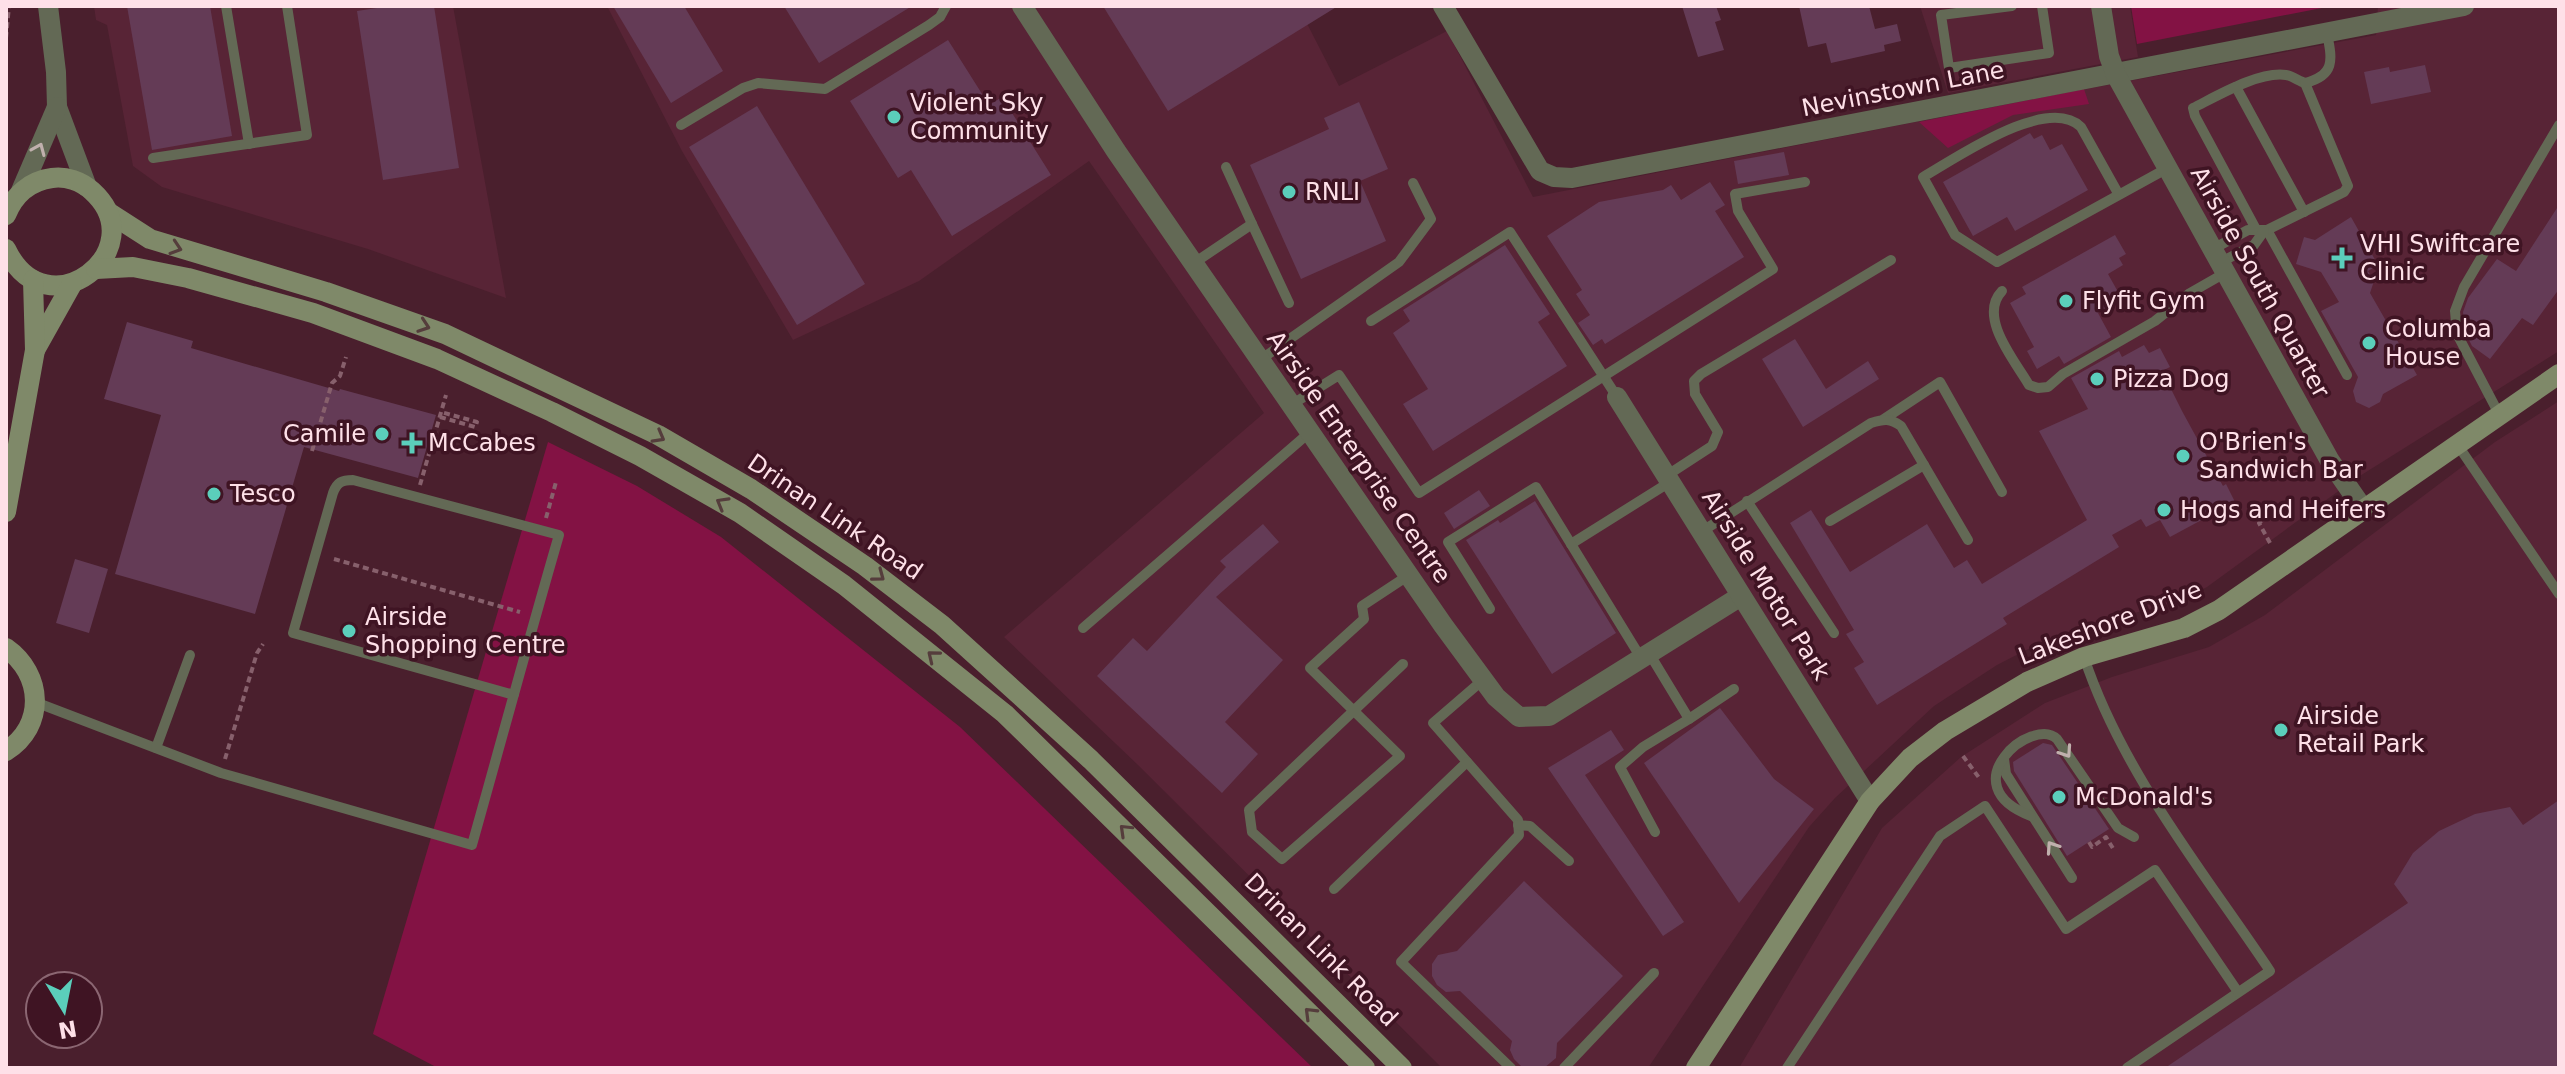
<svg xmlns="http://www.w3.org/2000/svg" width="2565" height="1074" viewBox="0 0 2565 1074" font-family="'DejaVu Sans',sans-serif">
<style>
.built{fill:#582436}
.green{fill:#831244}
.building{fill:#643b56}
.lines{fill:none;stroke-linecap:round;stroke-linejoin:round}
.path{stroke:#87606c;stroke-width:4;stroke-dasharray:6 4;stroke-linecap:butt}
.lane{stroke:#636955;stroke-width:10}
.street{stroke:#636955;stroke-width:20}
.secondary{stroke:#7f8969;stroke-width:20}
.oneway{stroke:#c0b0ad}
.oneway2{stroke:#553d3c}
.poi-dot{fill:#5bcebb;stroke:#3f1423;stroke-width:3}
.labels{text-anchor:middle;stroke-width:7;stroke-linejoin:round;paint-order:stroke}
.street-label{font-size:24px;fill:#fee0e8;stroke:#3f1423}
.poi-label{font-size:24px;fill:#fee0e8;stroke:#3f1423;text-anchor:start}
</style>
<rect width="100%" height="100%" fill="#4a1f2d"/>
<g class="built">
<path d="M94,6H453L506,298L368,249L162,187L133,166L107,25L96,20Z"/>
<path d="M607,6H1298L1339,86L1447,31L1533,197L2043,97L2376,35L2378,6H2559V351L2355,479L2207,587L2179,601L2079,628L2038,644L1997,665L1934,706L1835,798L1809,827L1648,1068H1442L1138,765L1004,637L1264,413L1089,161L919,281L793,340L682,151Z"/>
<path d="M1920,6H2130L2138,57L1948,93Z"/>
<path d="M2559,401V1068H1739L1882,828L1961,757L2045,703L2112,677L2209,647L2265,615L2495,442Z"/>
</g>
<g class="green">
<path d="M2131,6H2332L2137,44Z"/>
<path d="M2084,89L2089,104L2013,115L1948,148L1919,122Z"/>
<path d="M548,442L637,486L721,537L960,727L1313,1068H438L373,1034Z"/>
</g>
<g class="building">
<path d="M127,6H210L232,136L152,150Z"/>
<path d="M390,6H434L459,168L383,180L357,11Z"/>
<path d="M613,6H684L723,71L671,103Z"/>
<path d="M784,6H912L819,63Z"/>
<path d="M1103,6H1338L1168,111Z"/>
<path d="M1682,6H1716L1721,20L1715,22L1724,50L1698,57Z"/>
<path d="M1799,6H1869L1875,29L1897,24L1901,41L1884,45L1885,51L1831,63L1826,43L1808,47Z"/>
<path d="M948,40L989,105L1002,97L1051,175L952,236L911,170L898,178L850,101Z"/>
<path d="M2425,65L2431,92L2371,104L2364,72L2389,67L2390,72Z"/>
<path d="M1359,102L1388,169L1360,181L1386,241L1301,279L1250,165L1329,129L1324,118Z"/>
<path d="M757,106L865,284L797,325L689,147Z"/>
<path d="M2030,133L2034,139L2042,135L2050,150L2062,144L2088,190L2015,231L2007,217L1973,236L1943,182Z"/>
<path d="M1784,152L1789,175L1738,184L1734,161Z"/>
<path d="M1710,182L1725,205L1715,211L1744,257L1605,344L1602,339L1593,345L1578,323L1590,315L1576,294L1582,290L1547,236L1599,202L1663,190L1671,185L1681,200Z"/>
<path d="M2559,205V289L2533,325L2522,318L2490,359L2472,346L2468,338L2474,329L2464,321L2463,312L2468,298L2497,259L2516,271Z"/>
<path d="M2351,217L2378,265L2368,271L2374,281L2370,293L2417,375L2383,394L2380,402L2369,408L2356,402L2353,391L2358,377L2321,311L2339,302L2321,272L2296,264L2304,237L2315,240Z"/>
<path d="M2115,235L2126,254L2119,258L2123,265L2108,274L2122,299L2098,313L2111,337L2064,364L2059,356L2037,369L2027,351L2034,347L2010,303L2026,294L2022,287Z"/>
<path d="M1505,245L1550,314L1538,322L1567,366L1433,451L1403,404L1428,389L1393,333L1410,321L1403,310Z"/>
<path d="M127,322L193,341L191,348L339,391L340,389L436,415L418,478L304,447L255,614L115,574L161,415L104,399Z"/>
<path d="M1795,339L1826,389L1868,361L1879,379L1803,427L1762,359Z"/>
<path d="M2144,345L2149,353L2160,348L2170,367L2162,371L2182,411L2223,486L2226,484L2235,502L2170,537L2160,520L2146,527L2141,519L2112,535L2119,547L2003,618L2007,624L1877,705L1854,668L1864,662L1846,634L1854,630L1790,523L1811,510L1850,572L1927,524L1954,568L1967,560L1982,584L2087,520L2039,431L2088,409L2071,378L2119,351L2122,357Z"/>
<path d="M1479,490L1490,506L1454,529L1444,513Z"/>
<path d="M1535,501L1616,633L1552,674L1466,540L1498,520L1500,523Z"/>
<path d="M1263,524L1279,542L1216,597L1283,660L1225,722L1258,754L1222,793L1097,676L1133,638L1147,651L1226,567L1220,561Z"/>
<path d="M75,559L108,569L89,633L56,623Z"/>
<path d="M1720,708L1774,779L1814,809L1739,903L1644,763Z"/>
<path d="M1611,730L1624,750L1585,775L1684,922L1663,936L1548,768Z"/>
<path d="M2043,743L2052,745L2109,829L2067,856L2014,771L2013,762Z"/>
<path d="M2559,800V1068H2165L2408,903L2394,884L2413,853L2439,831L2475,814L2510,807L2523,825Z"/>
<path d="M1524,881L1623,976L1557,1043L1556,1058L1544,1068H1523L1514,1059L1510,1050L1512,1041L1460,991L1446,992L1437,985L1432,976V964L1438,955L1457,951Z"/>
</g>
<g class="lines">
<g class="path">
<path d="M6,38L9,6"/>
<path d="M440,417L475,427L477,422L441,412"/>
<path d="M312,451L332,383L340,376L346,357"/>
<path d="M420,485L446,395"/>
<path d="M546,518L556,482"/>
<path d="M2270,543L2259,523L2284,503"/>
<path d="M334,559L520,612"/>
<path d="M1963,756L1980,779"/>
<path d="M225,759L257,653L263,644"/>
<path d="M2089,842L2092,847L2106,837L2114,850"/>
</g>
<g class="lane">
<path d="M226,6L249,144"/>
<path d="M2012,6L1941,15L1949,68L2049,53L2042,6"/>
<path d="M2236,87L2304,212"/>
<path d="M681,125L743,88L758,83L825,89L929,25L940,17L946,6"/>
<path d="M153,158L307,135L287,6"/>
<path d="M1226,167L1252,224"/>
<path d="M2119,195L2081,127C2047,94 1955,159 1923,177L1955,235L1997,262L2166,169"/>
<path d="M2267,230L2347,375"/>
<path d="M2257,231L2195,116L2193,108C2217,96 2259,71 2286,75C2292,76 2299,81 2305,83"/>
<path d="M2211,250L2248,230H2267L2344,192L2348,186L2305,83C2336,75 2332,59 2327,33"/>
<path d="M1194,263L1252,224L1289,303"/>
<path d="M2219,263L2254,245L2264,231"/>
<path d="M2002,291C1977,317 2016,362 2029,385L2038,388L2048,387L2063,374L2155,321L2190,293L2225,273"/>
<path d="M1371,321L1510,232L1617,397"/>
<path d="M1260,360L1399,262L1431,219L1413,183"/>
<path d="M1291,405L1339,375L1419,493L1773,269L1738,211L1735,194L1805,182"/>
<path d="M2499,414L2457,334L2455,311L2464,287L2559,125"/>
<path d="M1884,419L1940,382L2002,492"/>
<path d="M2457,444L2559,594"/>
<path d="M1666,476L1712,446L1718,432L1695,394L1694,381L1701,374L1891,260"/>
<path d="M1747,501L1834,633"/>
<path d="M1830,521L1924,465"/>
<path d="M1701,532L1871,423C1884,419 1890,418 1901,426L1968,540"/>
<path d="M1571,544L1670,482"/>
<path d="M1490,609L1448,542L1536,487L1641,658"/>
<path d="M1083,628L1310,432"/>
<path d="M1649,653L1689,719L1734,689"/>
<path d="M2084,657C2122,772 2203,871 2270,971L2127,1068"/>
<path d="M1403,664L1249,810L1252,832L1282,859L1400,756L1310,668L1364,619L1362,606L1409,575"/>
<path d="M1484,679L1433,723L1518,820L1519,835L1401,962L1511,1068"/>
<path d="M35,702L221,773L472,845C501,742 529,638 559,535L353,480C342,480 337,482 333,493L293,633L514,695"/>
<path d="M156,748L190,655"/>
<path d="M2004,759L2006,774L2072,878"/>
<path d="M2031,816C1949,785 2033,715 2057,739L2118,828L2134,837"/>
<path d="M1518,825L1530,826L1569,861"/>
<path d="M1655,832L1620,767L1643,747L1689,719"/>
<path d="M1334,889L1467,762"/>
<path d="M1564,1068L1654,973"/>
<path d="M1787,1068L1940,836L1985,806L2066,929L2155,870L2238,992"/>
</g>
<g class="street">
<path d="M48,6L56,72L57,107L87,187"/>
<path d="M1022,6L1116,151L1443,625L1496,697L1519,717L1549,716L1741,596"/>
<path d="M1443,6L1540,171L1554,177L1572,178L2464,6"/>
<path d="M2101,6L2109,56L2116,75L2330,461L2364,510"/>
<path d="M21,191L57,107"/>
<path d="M1617,397L1870,801"/>
</g>
<g class="secondary">
<path d="M108,212L150,239L326,292L445,334L658,435L751,489L865,566L942,625L1091,760L1402,1068"/>
<path d="M6,215C14,195 30,181 52,178C66,176 81,181 92,191C156,249 47,335 6,249"/>
<path d="M96,269L133,267L188,278L313,313L437,359L552,412L640,456L740,513L844,585L1005,714L1365,1068"/>
<path d="M35,350L72,284"/>
<path d="M6,512L35,350L33,280"/>
<path d="M6,648C43,674 46,726 6,751"/>
<path d="M1696,1068L1870,801L1910,758L1945,731L2027,682L2084,657L2184,628L2219,610L2559,374"/>
</g>
</g>
<defs><path id="oneway-chevron" d="M-2-3.5L2.5 0L-2 3.5" fill="none" stroke-width="1.6" stroke-linecap="round" stroke-linejoin="round" transform="scale(2)"/></defs>
<g class="oneway">
<use href="#oneway-chevron" transform="translate(39 149) rotate(-67)"/>
<use href="#oneway-chevron" transform="translate(2066 752) rotate(56)"/>
<use href="#oneway-chevron" transform="translate(2052 847) rotate(-124)"/>
</g>
<g class="oneway2">
<use href="#oneway-chevron" transform="translate(176 248) rotate(18)"/>
<use href="#oneway-chevron" transform="translate(424 326) rotate(19)"/>
<use href="#oneway-chevron" transform="translate(659 437) rotate(29)"/>
<use href="#oneway-chevron" transform="translate(722 503) rotate(-150)"/>
<use href="#oneway-chevron" transform="translate(879 576) rotate(37)"/>
<use href="#oneway-chevron" transform="translate(933 656) rotate(-141)"/>
<use href="#oneway-chevron" transform="translate(1125 830) rotate(-136)"/>
<use href="#oneway-chevron" transform="translate(1310 1013) rotate(-135)"/>
</g>
<g class="poi-dot">
<circle cx="894" cy="117" r="8"/>
<circle cx="1289" cy="192" r="8"/>
<path d="M2338 246h8v8h8v8h-8v8h-8v-8h-8v-8h8z"/>
<circle cx="2066" cy="301" r="8"/>
<circle cx="2369" cy="343" r="8"/>
<circle cx="2097" cy="379" r="8"/>
<circle cx="382" cy="434" r="8"/>
<path d="M408 431h8v8h8v8h-8v8h-8v-8h-8v-8h8z"/>
<circle cx="2183" cy="456" r="8"/>
<circle cx="214" cy="494" r="8"/>
<circle cx="2164" cy="510" r="8"/>
<circle cx="349" cy="631" r="8"/>
<circle cx="2281" cy="730" r="8"/>
<circle cx="2059" cy="797" r="8"/>
</g>
<g class="labels">
<g class="street-label">
<text transform="translate(1903 89) rotate(-11)" y="8">Nevinstown Lane</text>
<text transform="translate(2260 282) rotate(61)" y="8">Airside South Quarter</text>
<text transform="translate(1359 457) rotate(55)" y="8">Airside Enterprise Centre</text>
<text transform="translate(835 517) rotate(34)" y="8">Drinan Link Road</text>
<text transform="translate(1766 585) rotate(58)" y="8">Airside Motor Park</text>
<text transform="translate(2110 623) rotate(-21)" y="8">Lakeshore Drive</text>
<text transform="translate(1321 950) rotate(45)" y="8">Drinan Link Road</text>
</g>
<g class="poi-label">
<text x="910" y="111">Violent Sky<tspan x="910" dy="28">Community</tspan></text>
<text x="1305" y="200">RNLI</text>
<text x="2360" y="252">VHI Swiftcare<tspan x="2360" dy="28">Clinic</tspan></text>
<text x="2082" y="309">Flyfit Gym</text>
<text x="2385" y="337">Columba<tspan x="2385" dy="28">House</tspan></text>
<text x="2113" y="387">Pizza Dog</text>
<text x="366" y="442" text-anchor="end">Camile</text>
<text x="2199" y="450">O'Brien's<tspan x="2199" dy="28">Sandwich Bar</tspan></text>
<text x="428" y="451">McCabes</text>
<text x="230" y="502">Tesco</text>
<text x="2180" y="518">Hogs and Heifers</text>
<text x="365" y="625">Airside<tspan x="365" dy="28">Shopping Centre</tspan></text>
<text x="2297" y="724">Airside<tspan x="2297" dy="28">Retail Park</tspan></text>
<text x="2075" y="805">McDonald's</text>
</g>
</g>
<rect width="2565" height="1074" fill="none" stroke="#fee0e8" stroke-width="16"/>
<g transform="translate(64 1010) rotate(170)"><circle r="38" fill="#3f1423" stroke="#8b6672" stroke-width="2"/>
<path d="M0-6L14 30L0 20L-14 30Z" fill="#5bcebb"/>
<text y="-12" font-size="22" font-weight="bold" text-anchor="middle" fill="#fee0e8">N</text>
</g>
</svg>
